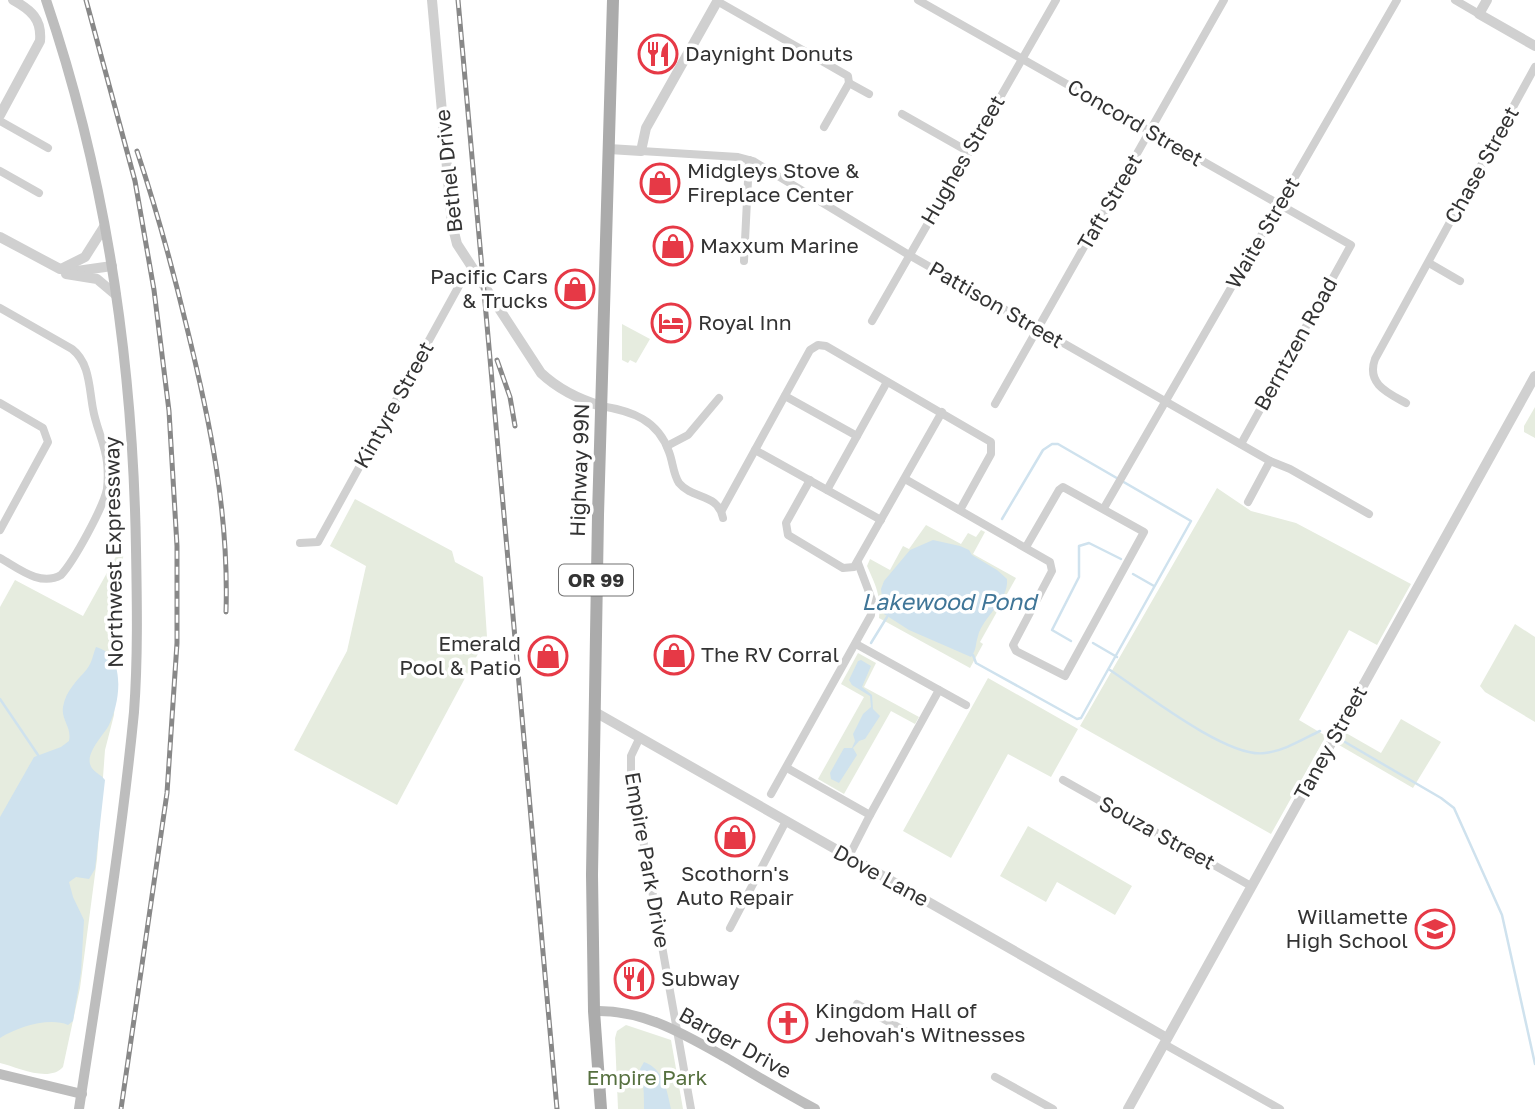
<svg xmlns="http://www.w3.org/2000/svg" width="1535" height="1109" viewBox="0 0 1535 1109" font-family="'Golos Text',sans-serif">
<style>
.green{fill:#e6ecdf}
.water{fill:#cfe2ee}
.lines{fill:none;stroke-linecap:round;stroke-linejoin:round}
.stream{stroke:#cfe2ee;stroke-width:2.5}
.minor{stroke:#d0d0d0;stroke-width:8}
.tertiary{stroke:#d0d0d0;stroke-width:10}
.secondary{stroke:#bdbdbd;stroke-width:10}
.primary{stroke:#ababab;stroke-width:12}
.rail-casing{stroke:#888;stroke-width:5}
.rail{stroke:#fff;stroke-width:2.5;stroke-dasharray:8;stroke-linecap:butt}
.labels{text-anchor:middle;stroke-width:7;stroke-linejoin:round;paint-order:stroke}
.shield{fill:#fff;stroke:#707070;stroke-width:2}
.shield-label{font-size:19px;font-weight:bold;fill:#333}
.poi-label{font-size:21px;fill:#333;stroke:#fff;text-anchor:start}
.street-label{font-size:21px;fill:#333;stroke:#fff}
.park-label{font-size:21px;fill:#56703f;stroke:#fff}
.water-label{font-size:23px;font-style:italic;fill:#3f7597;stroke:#fff}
</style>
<rect width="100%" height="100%" fill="#fff"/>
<g class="green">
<path d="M622,324L650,339L636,363L630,360L628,363L622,360Z"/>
<path d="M1535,407V438L1524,432V426Z"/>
<path d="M1217,488L1251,511L1296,523L1411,584L1377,645L1349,630L1299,720L1326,736L1271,834L1080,726Z"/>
<path d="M355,499L452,551L455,562L483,577L487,637L397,805L294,750L347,651L366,566L330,546Z"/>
<path d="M926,525L961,544L968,533L976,537L981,530L985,532L973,554L1016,578L980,642L983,644L970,668L879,618C882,597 875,584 867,566L870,559L890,570L903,546L909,549Z"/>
<path d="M124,542L114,715L105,750L97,859L80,988L63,1067C49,1083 17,1067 0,1063V607L15,580L83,616Z"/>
<path d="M1515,624L1535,637V722L1485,692L1480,686Z"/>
<path d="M858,653L876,663L864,687L919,717L915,724L891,711L844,794L818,779L864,697L841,684Z"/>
<path d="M988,678L1078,729L1051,777L1008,754L951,858L903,831Z"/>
<path d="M1401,719L1441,742L1413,788L1339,745L1346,733L1381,753Z"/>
<path d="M1028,826L1132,886L1115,915L1057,882L1046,902L1000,876Z"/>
<path d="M626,1025L671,1040L683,1109H618L615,1038L617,1031Z"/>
</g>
<g class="water">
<path d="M933,540L960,546L969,550L972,555L997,570L1007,579C1009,601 983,616 978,636C975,645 977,649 971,657L909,630L884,614L881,589L884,581L910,550Z"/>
<path d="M96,647C127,655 120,703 109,725C103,736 87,751 90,764C92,772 101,774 105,780L95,869L89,879L76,877L69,882L73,897L84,920L81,972L73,1021L68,1025C49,1017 18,1027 0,1038V817L34,757L61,747L69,741C72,727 61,720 63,707C66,690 77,681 87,669C92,663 93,654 96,647Z"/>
<path d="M861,660L871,666L862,687L872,695L873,709L880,716L865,739L859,741L853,748L857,755L839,783L831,779L830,773L844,748H852L855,741L853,734L863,714L871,707L870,696L852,685L849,680L858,661Z"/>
<path d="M644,1062C664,1069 667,1091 671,1109H644C644,1096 644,1081 640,1069Z"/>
</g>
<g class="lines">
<g class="stream">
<path d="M1133,574L1154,586"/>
<path d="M1071,641L1052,630L1079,577V546L1089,543L1121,559"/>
<path d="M871,643L887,617"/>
<path d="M1093,643L1117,657"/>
<path d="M973,655L976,663L1077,719L1081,718L1191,521L1058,444H1052L1043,450L1002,519"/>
<path d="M1110,670C1143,692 1228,759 1265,753C1284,751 1303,739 1320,731"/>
<path d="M0,699L38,755"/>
<path d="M1345,742L1441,798L1454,808L1502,915L1535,1064"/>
</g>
<g class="minor">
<path d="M918,0L1351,245L1241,444"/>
<path d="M1455,0L1479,14"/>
<path d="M717,1L848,76L849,83L824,127"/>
<path d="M849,83L869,94"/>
<path d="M902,114L969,152"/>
<path d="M0,121L48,148"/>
<path d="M641,151L738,157L753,161L909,255L1270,461L1290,469L1369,514"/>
<path d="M0,171L39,193"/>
<path d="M744,261L749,160"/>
<path d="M1429,263L1460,281"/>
<path d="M0,308L72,349C90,363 89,388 93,409C96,427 105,444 107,462C108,471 108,480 107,489C103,508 74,561 61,575C40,587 18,568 0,558"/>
<path d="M872,321L1056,0"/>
<path d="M785,396L857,436"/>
<path d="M0,403L43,428L48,442L0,530"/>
<path d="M1406,403C1388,393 1366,384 1375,359L1535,67"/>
<path d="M995,404L1224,0"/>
<path d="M601,406C632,411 658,420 669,452C673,462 673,474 679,483C693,500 718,493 723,518"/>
<path d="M667,446L688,435L719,398"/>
<path d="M755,450L881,520"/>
<path d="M905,479L1050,562L1052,571L1013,645L1016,651L1065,676L1144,532L1063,487L1059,490L1026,547"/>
<path d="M810,480L786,523L788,535L843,568L854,567L942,412"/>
<path d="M827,490L887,382"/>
<path d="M1248,502L1270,461"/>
<path d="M1104,508L1397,0"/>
<path d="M722,510L810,350L818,345L826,346L991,442V454L960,510"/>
<path d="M300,543L318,542L460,284L474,270"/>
<path d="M939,690L966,705"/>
<path d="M640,737L631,756V772L691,1109"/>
<path d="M787,768L870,815L939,690L856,644"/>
<path d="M1063,780L1251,886"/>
<path d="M771,794L871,615L872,600L858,563"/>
<path d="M848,858L870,815"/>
<path d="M730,928L786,821"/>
<path d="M857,1004L905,1031"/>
<path d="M1164,1044L1280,1109"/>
<path d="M995,1077L1053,1109"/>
</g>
<g class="tertiary">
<path d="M432,0L452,224L457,244L541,373C558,389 578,399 601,406"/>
<path d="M1487,0L1479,14L1535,46"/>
<path d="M0,115L40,41C42,19 31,10 13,0"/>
<path d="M609,149L641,151L646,128L718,0"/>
<path d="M0,237L60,269L77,271L112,266"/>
<path d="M61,269L85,257L104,227"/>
<path d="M66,274L97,279L116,295"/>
<path d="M595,712L1167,1038"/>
<path d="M1128,1109L1535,376"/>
</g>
<g class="secondary">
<path d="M46,0C106,176 133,363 136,549C137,603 138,658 134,712C121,845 99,977 79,1109"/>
<path d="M594,1011C644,1009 687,1036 730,1060C758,1077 786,1093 815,1109"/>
<path d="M0,1074L82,1094"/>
</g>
<path class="primary" d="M601,1109L594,1011L592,875L598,515L613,0"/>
<defs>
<g id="rail">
<path d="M86,0L135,181L154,290L169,411L177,546V643L167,793L121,1109"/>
<path d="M458,0L557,1109"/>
<path d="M137,151C156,208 172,266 186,324C210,421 229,512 226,612"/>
<path d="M497,360L510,397L515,426"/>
</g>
</defs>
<use href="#rail" class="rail-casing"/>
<use href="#rail" class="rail"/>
</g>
<defs>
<symbol id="restaurant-ring" viewBox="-11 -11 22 22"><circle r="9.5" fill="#fff" stroke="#e63946" stroke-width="1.5"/><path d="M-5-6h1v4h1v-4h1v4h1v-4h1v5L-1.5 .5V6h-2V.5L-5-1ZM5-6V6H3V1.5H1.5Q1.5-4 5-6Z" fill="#e63946"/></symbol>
<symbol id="shop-ring" viewBox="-11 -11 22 22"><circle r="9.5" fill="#fff" stroke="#e63946" stroke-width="1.5"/><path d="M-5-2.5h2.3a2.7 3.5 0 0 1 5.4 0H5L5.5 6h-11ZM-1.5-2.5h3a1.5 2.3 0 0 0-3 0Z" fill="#e63946"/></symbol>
<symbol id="hotel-ring" viewBox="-11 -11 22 22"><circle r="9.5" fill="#fff" stroke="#e63946" stroke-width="1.5"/><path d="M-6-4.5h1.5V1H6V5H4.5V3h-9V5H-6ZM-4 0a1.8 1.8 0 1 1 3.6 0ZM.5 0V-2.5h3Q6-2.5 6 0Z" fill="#e63946"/></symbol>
<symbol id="school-ring" viewBox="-11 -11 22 22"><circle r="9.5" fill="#fff" stroke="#e63946" stroke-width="1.5"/><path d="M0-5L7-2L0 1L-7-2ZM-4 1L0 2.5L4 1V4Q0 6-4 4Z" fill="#e63946"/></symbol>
<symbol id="church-ring" viewBox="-11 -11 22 22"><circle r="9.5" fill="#fff" stroke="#e63946" stroke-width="1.5"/><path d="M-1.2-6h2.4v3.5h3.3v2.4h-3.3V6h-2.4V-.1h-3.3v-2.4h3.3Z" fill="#e63946"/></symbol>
</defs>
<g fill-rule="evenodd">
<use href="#restaurant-ring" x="636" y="32" width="44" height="44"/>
<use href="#shop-ring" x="638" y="161" width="44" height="44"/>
<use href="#shop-ring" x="651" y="224" width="44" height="44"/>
<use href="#shop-ring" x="553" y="267" width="44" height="44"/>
<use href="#hotel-ring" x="649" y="301" width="44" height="44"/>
<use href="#shop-ring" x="652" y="633" width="44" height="44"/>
<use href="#shop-ring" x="526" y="634" width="44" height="44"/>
<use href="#shop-ring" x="713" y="815" width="44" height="44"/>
<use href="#school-ring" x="1413" y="907" width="44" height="44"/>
<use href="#restaurant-ring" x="612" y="957" width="44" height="44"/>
<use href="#church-ring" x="766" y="1001" width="44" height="44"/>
</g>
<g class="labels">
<rect class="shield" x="559" y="564.5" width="74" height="31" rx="5"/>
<g class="shield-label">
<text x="596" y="587">OR 99</text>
</g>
<g class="poi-label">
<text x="685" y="61">Daynight Donuts</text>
<text x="687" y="178">Midgleys Stove &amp;<tspan x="687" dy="24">Fireplace Center</tspan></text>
<text x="700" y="253">Maxxum Marine</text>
<text x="548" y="284" text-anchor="end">Pacific Cars<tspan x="548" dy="24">&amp; Trucks</tspan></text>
<text x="698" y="330">Royal Inn</text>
<text x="521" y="651" text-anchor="end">Emerald<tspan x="521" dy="24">Pool &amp; Patio</tspan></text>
<text x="701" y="662">The RV Corral</text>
<text x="735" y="881" text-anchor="middle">Scothorn's<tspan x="735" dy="24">Auto Repair</tspan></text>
<text x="1408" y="924" text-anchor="end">Willamette<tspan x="1408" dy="24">High School</tspan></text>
<text x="661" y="986">Subway</text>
<text x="815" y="1018">Kingdom Hall of<tspan x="815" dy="24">Jehovah's Witnesses</tspan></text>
</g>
<g class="street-label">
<text transform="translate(1135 123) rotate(30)" y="7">Concord Street</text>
<text transform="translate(963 160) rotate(-60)" y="7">Hughes Street</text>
<text transform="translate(1482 165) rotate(-61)" y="7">Chase Street</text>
<text transform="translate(449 171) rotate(-96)" y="7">Bethel Drive</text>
<text transform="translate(1110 202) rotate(-60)" y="7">Taft Street</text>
<text transform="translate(1263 233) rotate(-60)" y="7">Waite Street</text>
<text transform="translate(996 305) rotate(30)" y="7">Pattison Street</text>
<text transform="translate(1296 344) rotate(-61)" y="7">Berntzen Road</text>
<text transform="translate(394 405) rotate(-61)" y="7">Kintyre Street</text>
<text transform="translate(580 470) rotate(-88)" y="7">Highway 99N</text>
<text transform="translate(114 552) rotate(-91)" y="7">Northwest Expressway</text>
<text transform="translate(1331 743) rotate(-61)" y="7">Taney Street</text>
<text transform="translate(1157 833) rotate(29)" y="7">Souza Street</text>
<text transform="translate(647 860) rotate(80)" y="7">Empire Park Drive</text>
<text transform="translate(881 876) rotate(29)" y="7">Dove Lane</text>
<text transform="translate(735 1043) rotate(29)" y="7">Barger Drive</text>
</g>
<g class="park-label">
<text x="647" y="1085">Empire Park</text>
</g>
<g class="water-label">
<text x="949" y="610">Lakewood Pond</text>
</g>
</g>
</svg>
